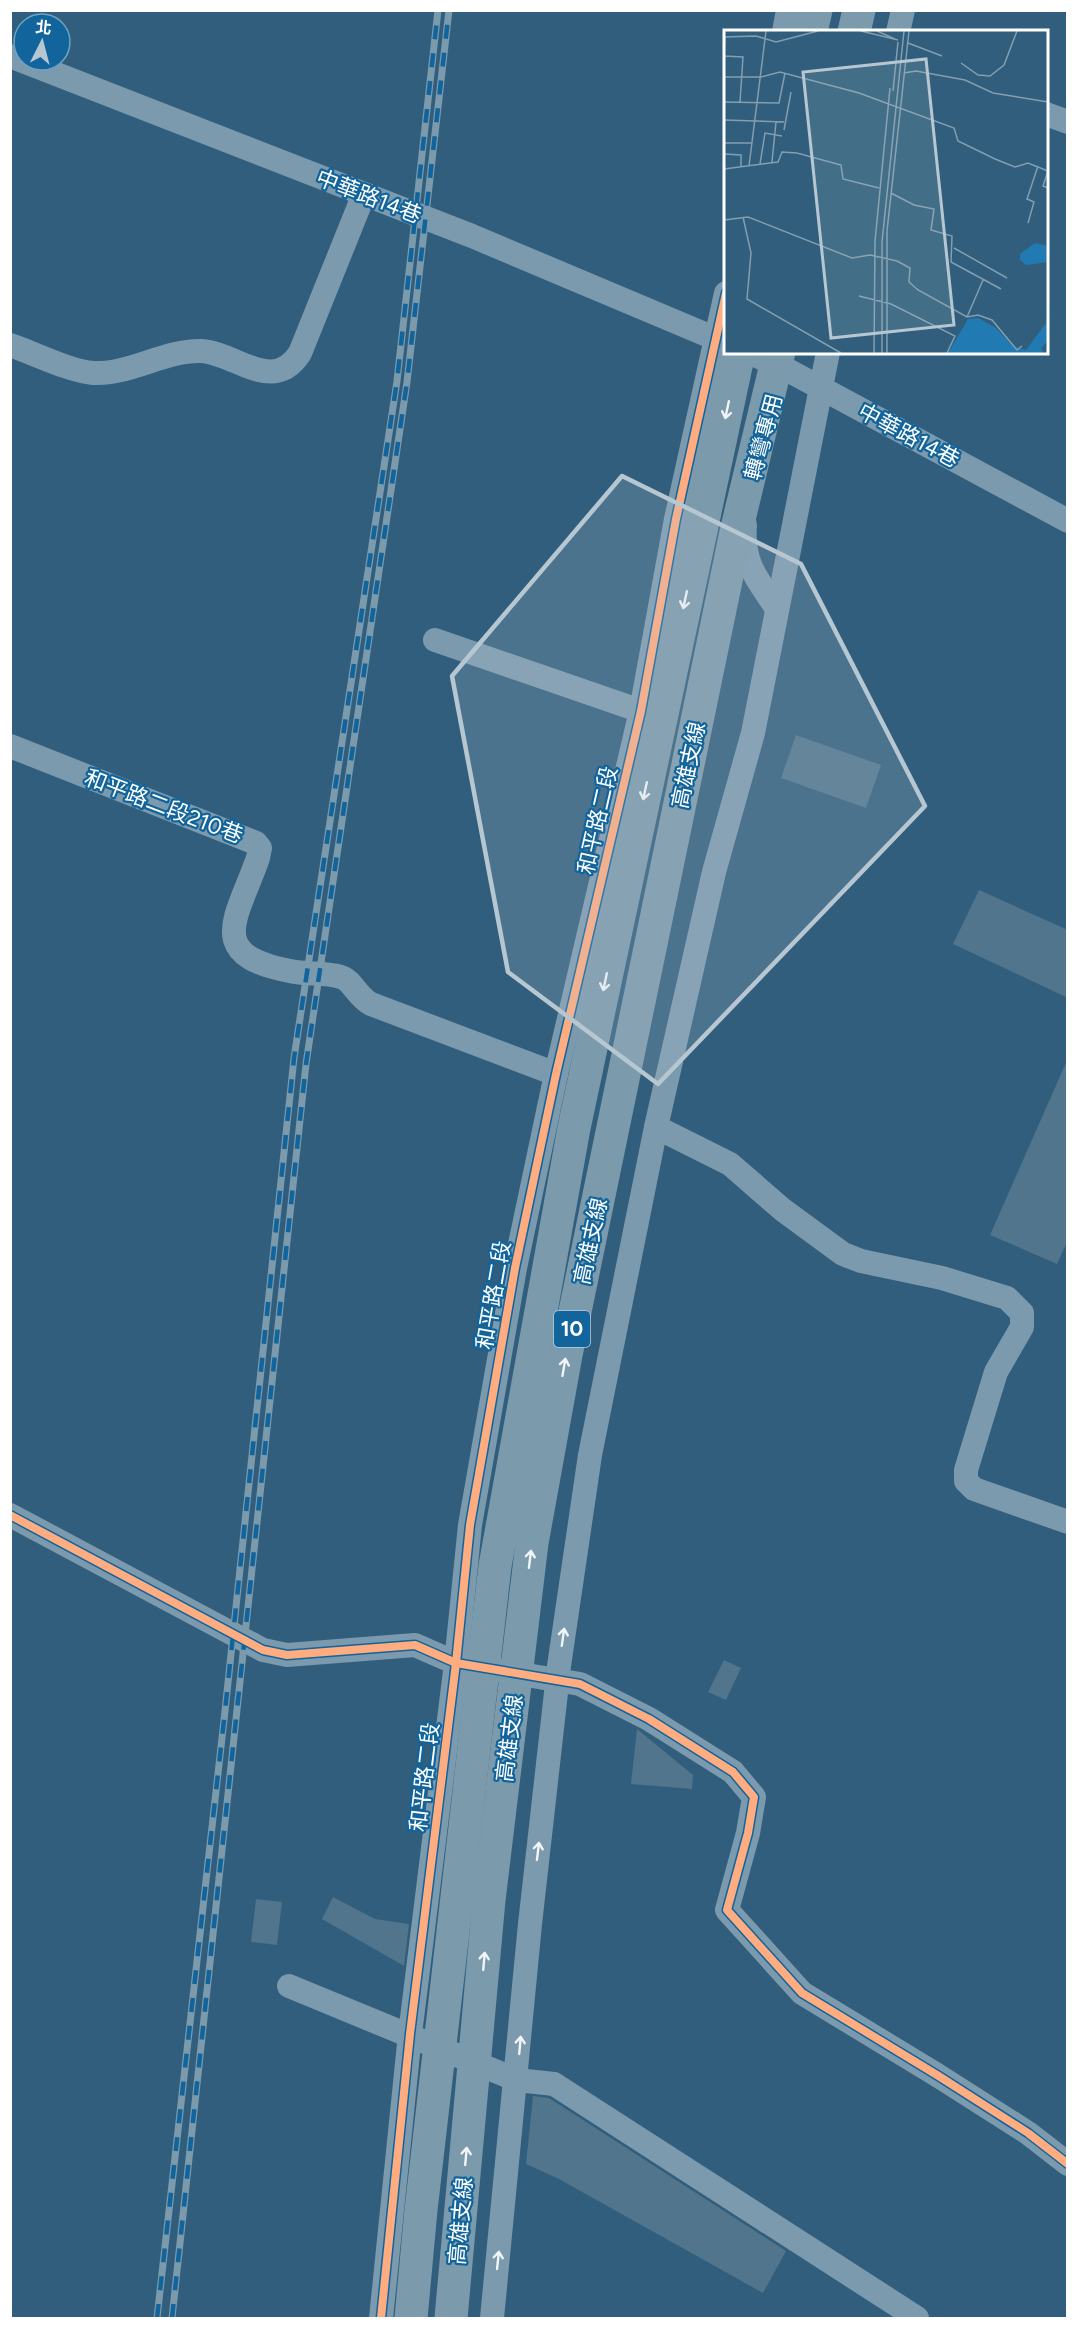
<svg xmlns="http://www.w3.org/2000/svg" width="1078" height="2329" viewBox="0 0 1078 2329" font-family="Figtree,'Noto Sans TC',sans-serif">
<style>
.building{fill:#50758c}
.lines{fill:none;stroke-linecap:round;stroke-linejoin:round}
.minor{stroke:#7b9aae;stroke-width:24}
.highway{stroke:#7b9aac;stroke-width:33}
.rail-casing{stroke:#7b9aac;stroke-width:7}
.rail{stroke:#11649c;stroke-width:4.5;stroke-dasharray:14;stroke-linecap:butt}
.highway-bridge{stroke:#7b9aac;stroke-width:33}
.cycleway-casing{stroke:#11649c;stroke-width:11}
.cycleway{stroke:#ffac80;stroke-width:8}
.oneway{stroke:#f2f5f7}
.marked{fill:#b7c7d1;fill-opacity:0.2;stroke:#b7c7d1;stroke-width:4.5;stroke-linejoin:round}
.labels{text-anchor:middle;stroke-width:4.5;stroke-linejoin:round;paint-order:stroke}
.shield{fill:#11649c;stroke:#b8d0e1;stroke-width:1.5}
.shield-label{font-size:21px;font-weight:bold;fill:#fff}
.street-label{font-size:22px;fill:#fff;stroke:#11649c}
.inset-road{fill:none;stroke:#839eb0;stroke-width:1.5}
.view{fill:#b7c7d1;fill-opacity:0.15;stroke:#b7c7d1;stroke-width:3}
.inset-edge{fill:none;stroke:#fff;stroke-width:3}
</style>
<rect width="100%" height="100%" fill="#305e7c"/>
<g class="building">
<path d="M796,735L881,765L866,808L781,778Z"/>
<path d="M979,890L1068,930V998L953,944Z"/>
<path d="M1068,1058V1240L1057,1264L990,1235Z"/>
<path d="M724,1660L741,1668L726,1700L708,1692Z"/>
<path d="M637,1729L693,1775L692,1789L631,1784Z"/>
<path d="M333,1897L375,1919L409,1924L404,1966L322,1919Z"/>
<path d="M256,1899L282,1902L277,1945L251,1942Z"/>
<path d="M533,2096L549,2098L786,2251L763,2293L559,2179L526,2164Z"/>
</g>
<g class="lines">
<g class="minor">
<path d="M784,32L788,10"/>
<path d="M898,32L903,10"/>
<path d="M10,56L472,236L726,343"/>
<path d="M1046,114L1068,122"/>
<path d="M10,345C34,353 69,371 93,373C129,375 165,350 201,351C236,353 273,395 300,353L364,194"/>
<path d="M748,352L782,367L1068,521"/>
<path d="M745,525C742,562 756,578 776,607"/>
<path d="M435,640L641,711"/>
<path d="M10,746L256,843L260,848L258,858C237,918 204,955 290,971C307,975 325,972 341,977C352,980 358,998 371,1004L556,1074"/>
<path d="M656,1127L730,1164L783,1210L843,1254L861,1261L942,1278L1007,1298L1022,1313V1327L996,1372L966,1470V1481L974,1489L1068,1522"/>
<path d="M10,1515L263,1650L287,1655L415,1645L456,1663L580,1684L649,1719L733,1772L754,1797L748,1833L727,1910L802,1993L937,2075L1028,2133L1068,2164"/>
<path d="M289,1986L517,2080L554,2084L917,2318"/>
<path d="M381,2318L410,2034L456,1663L470,1525L515,1268L556,1074L641,711L676,519L726,293"/>
<path d="M492,2318L530,1924L559,1666L590,1455L656,1127L714,872L753,733L828,352"/>
</g>
<g class="highway">
<path d="M811,32L816,10"/>
<path d="M854,32L859,10"/>
</g>
<defs>
<g id="rail">
<path d="M157,2318L225,1711L294,1058L397,381L438,10"/>
<path d="M172,2318L306,1064L407,382L449,10"/>
</g>
</defs>
<use href="#rail" class="rail-casing"/>
<use href="#rail" class="rail"/>
<g class="highway-bridge">
<path d="M411,2318L421,2210L495,1566L574,1128L739,352"/>
<path d="M451,2318L489,1900L532,1543L566,1355L736,532L779,352"/>
</g>
<defs>
<g id="cycleway">
<path d="M10,1515L263,1650L287,1655L415,1645L456,1663L580,1684L649,1719L733,1772L754,1797L748,1833L727,1910L802,1993L937,2075L1028,2133L1068,2164"/>
<path d="M381,2318L410,2034L456,1663L470,1525L515,1268L556,1074L641,711L676,519L726,293"/>
</g>
</defs>
<use href="#cycleway" class="cycleway-casing"/>
<use href="#cycleway" class="cycleway"/>
</g>
<defs><path id="oneway-shaft" d="M-6 0H5M1.5-3L5.5 0L1.5 3" fill="none" stroke-width="1.6" stroke-linecap="round" stroke-linejoin="round" transform="scale(1.5)"/></defs>
<g class="oneway">
<use href="#oneway-shaft" transform="translate(727 410) rotate(102)"/>
<use href="#oneway-shaft" transform="translate(685 600) rotate(102)"/>
<use href="#oneway-shaft" transform="translate(645 791) rotate(102)"/>
<use href="#oneway-shaft" transform="translate(605 982) rotate(102)"/>
<use href="#oneway-shaft" transform="translate(564 1367) rotate(-80)"/>
<use href="#oneway-shaft" transform="translate(530 1559) rotate(-83)"/>
<use href="#oneway-shaft" transform="translate(563 1637) rotate(-82)"/>
<use href="#oneway-shaft" transform="translate(538 1851) rotate(-83)"/>
<use href="#oneway-shaft" transform="translate(484 1961) rotate(-85)"/>
<use href="#oneway-shaft" transform="translate(520 2045) rotate(-85)"/>
<use href="#oneway-shaft" transform="translate(466 2156) rotate(-85)"/>
<use href="#oneway-shaft" transform="translate(498 2260) rotate(-84)"/>
</g>
<path class="marked" d="M622,476L801,564L925,806L658,1084L508,972L452,676Z"/>
<g class="labels">
<rect class="shield" x="554" y="1311" width="36" height="36" rx="4.5"/>
<g class="shield-label">
<text x="572" y="1336">10</text>
</g>
<g class="street-label">
<text transform="translate(369 196) rotate(21)" y="8">中華路14巷</text>
<text transform="translate(909 435) rotate(28)" y="8">中華路14巷</text>
<text transform="translate(763 437) rotate(-75)" y="8">轉彎專用</text>
<text transform="translate(688 765) rotate(-78)" y="8">高雄支線</text>
<text transform="translate(164 806) rotate(21)" y="8">和平路二段210巷</text>
<text transform="translate(597 820) rotate(-77)" y="8">和平路二段</text>
<text transform="translate(590 1241) rotate(-78)" y="8">高雄支線</text>
<text transform="translate(493 1295) rotate(-80)" y="8">和平路二段</text>
<text transform="translate(509 1738) rotate(-83)" y="8">高雄支線</text>
<text transform="translate(424 1777) rotate(-83)" y="8">和平路二段</text>
<text transform="translate(460 2221) rotate(-85)" y="8">高雄支線</text>
</g>
</g>
<g transform="translate(724 30)">
<rect width="324" height="324" fill="#305e7c"/>
<path d="M311,213L324,216V232L302,235L296,230V224ZM324,267V311L317,318L320,323H224L244,289L254,288L272,298L289,316L302,320L322,293Z" fill="#227ab2"/>
<path class="inset-road" d="M137,1L174,10M153,1L171,9M0,7L32,6L52,12L94,1M1,7L0,26L19,27L16,72M184,13L218,26M237,33L254,45L266,46L280,35L293,1M180,43L192,41L241,50L269,63L324,72M0,47H37L56,42L135,63L230,98L234,111L271,129L291,137L304,133L324,141M169,61L174,12M0,72L55,73L61,43M0,90L60,92M60,100L67,62M0,113H28M0,124L17,125V137M48,132L52,92M36,134L41,103L58,106M25,136L42,1M0,139L54,132L58,122L73,123L117,135L119,149L155,158M324,141L319,156L324,158M167,163L190,175L210,179L207,200L228,206L227,232L277,259M19,187L27,223L23,269L117,323M0,190L24,187L128,228L146,225L173,231L186,238L185,252L194,260L243,287L254,285L268,290L293,320L298,316M304,193L310,172L303,169L314,136M230,218L283,248M135,266L167,274L231,306L223,323M243,287L259,250M150,323L151,211L166,58M158,323V212L180,1M163,323V201L185,1"/>
<path class="view" d="M202,29L230,295L107,308L79,42Z"/>
<rect width="324" height="324" class="inset-edge"/>
</g>
<rect width="1078" height="2329" fill="none" stroke="#ffffff" stroke-width="24"/>
<g transform="translate(42 42) rotate(6)"><circle r="28" fill="#11649c" stroke="#70a2c4" stroke-width="1.5"/>
<path d="M0-4.5L10 22L0 15L-10 22Z" fill="#b7c7d1"/>
<text y="-9" font-size="16" font-weight="bold" text-anchor="middle" fill="#ffffff">北</text>
</g>
</svg>
